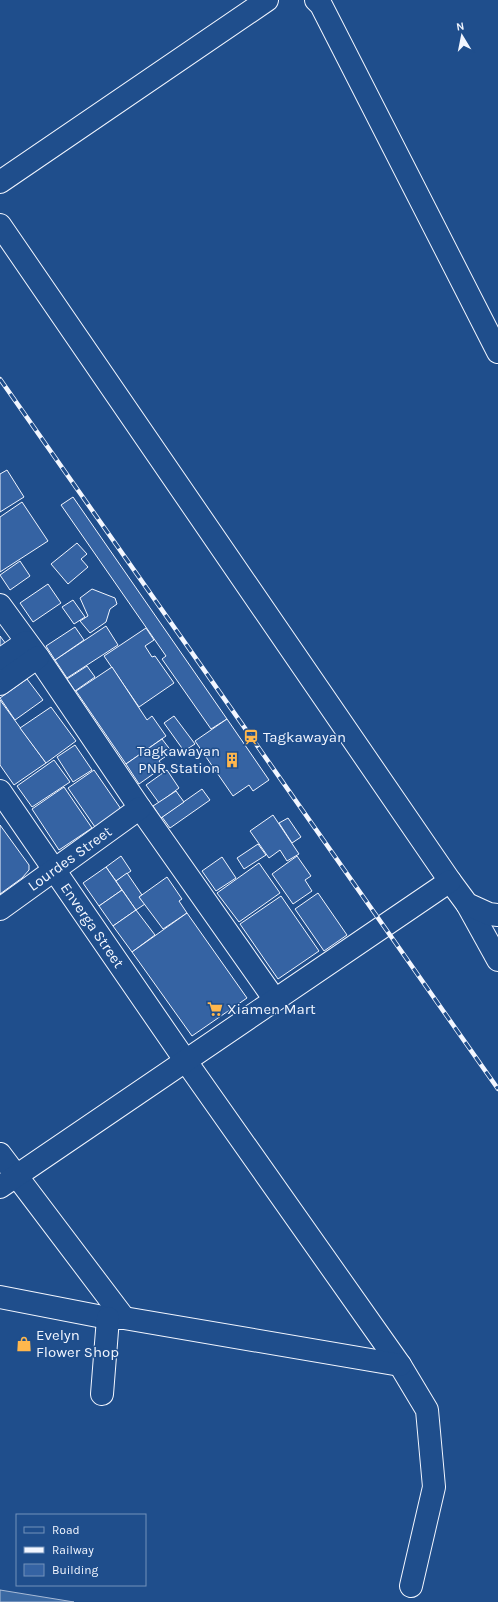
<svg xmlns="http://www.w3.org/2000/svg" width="498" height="1602" viewBox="0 0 498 1602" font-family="Karla,sans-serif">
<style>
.water{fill:#3b69a3;stroke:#a8bbd7}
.building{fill:#3563a3;stroke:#f2f6ff}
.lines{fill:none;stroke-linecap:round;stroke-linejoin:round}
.minor-casing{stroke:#f2f6ff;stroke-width:24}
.major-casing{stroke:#f2f6ff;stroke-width:24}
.minor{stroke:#1f4e8c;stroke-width:22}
.major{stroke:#1f4e8c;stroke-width:22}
.rail-casing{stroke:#f2f6ff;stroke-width:4.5}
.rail{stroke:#1f4e8c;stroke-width:3;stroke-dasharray:9;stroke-linecap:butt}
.labels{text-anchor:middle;stroke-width:3;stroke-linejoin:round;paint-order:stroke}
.poi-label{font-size:15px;fill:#f2f6ff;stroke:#1f4e8c;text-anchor:start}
.street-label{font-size:15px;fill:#f2f6ff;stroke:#1f4e8c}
</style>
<rect width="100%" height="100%" fill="#1f4e8c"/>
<path class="water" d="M0,1590L74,1602H0Z"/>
<g class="building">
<path d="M7,470L24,497L0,512V474Z"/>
<path d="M73,497L227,719L211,729L162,659L166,656L61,505Z"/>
<path d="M22,502L48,541L0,572V517Z"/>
<path d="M77,543L87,554L81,559L88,567L68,584L51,564Z"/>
<path d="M20,561L30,576L10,590L0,575Z"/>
<path d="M48,584L61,603L33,622L20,603Z"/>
<path d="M92,589L115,598L117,604L110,609L106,622L90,633L80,621L88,616L80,598Z"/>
<path d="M73,600L85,617L74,624L62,607Z"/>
<path d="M106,626L118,645L67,678L55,660Z"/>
<path d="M75,627L84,640L55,660L46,646Z"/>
<path d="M146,628L154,640L145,646L152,657L155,656L174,683L139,707L104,656Z"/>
<path d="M0,636L9,648L0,654Z"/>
<path d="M87,666L95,677L75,691L67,679Z"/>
<path d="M112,667L147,720L152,716L166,736L126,764L76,691Z"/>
<path d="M27,679L43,700L15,720L0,698Z"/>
<path d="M0,700L46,763L14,785L0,765Z"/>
<path d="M51,707L76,741L46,763L20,728Z"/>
<path d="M174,716L195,744L184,751L164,723Z"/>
<path d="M227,719L269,780L253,791L249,785L233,796L195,741Z"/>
<path d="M162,739L172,752L159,761L163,767L139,784L126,764Z"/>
<path d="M75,745L92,770L73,782L57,757Z"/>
<path d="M54,760L70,782L32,807L17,786Z"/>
<path d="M94,770L121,809L95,827L68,788Z"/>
<path d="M167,770L179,788L159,803L146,785Z"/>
<path d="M64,787L92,828L59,850L32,809Z"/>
<path d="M202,789L210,800L170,828L162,817Z"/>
<path d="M176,791L184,802L161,818L153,806Z"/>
<path d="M273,815L299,854L287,861L280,850L269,858L250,831Z"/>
<path d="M288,818L301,837L292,843L279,823Z"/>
<path d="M0,825L29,865V870L22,878L0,894Z"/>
<path d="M258,844L266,855L244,869L237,858Z"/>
<path d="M121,856L131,871L116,881L106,867Z"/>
<path d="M297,856L311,876L305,880L312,891L293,904L272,874Z"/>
<path d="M222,857L236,878L216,891L202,871Z"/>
<path d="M259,863L280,893L239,922L217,893Z"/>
<path d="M106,867L122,890L99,906L83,883Z"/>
<path d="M127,873L142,895L139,897L145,904L136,910L116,881Z"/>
<path d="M167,877L182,899L179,901L187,913L163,929L139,897Z"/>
<path d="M122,890L136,910L113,926L99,906Z"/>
<path d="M318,893L347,935L324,951L295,909Z"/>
<path d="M281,896L319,951L278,979L240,924Z"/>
<path d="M136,910L155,935L132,952L113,926Z"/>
<path d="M187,913L247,998L192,1036L132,952Z"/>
</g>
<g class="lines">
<defs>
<g id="minor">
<path d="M316,0L321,5L498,352"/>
<path d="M0,182L267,0"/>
<path d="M0,605L38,657L140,808L275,1000"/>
<path d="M0,660L26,642"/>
<path d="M0,684L38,657"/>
<path id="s1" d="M0,791L185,1060L400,1365L427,1410L434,1487L411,1586"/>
<path d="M467,904L498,960"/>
<path id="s2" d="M0,909L140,808"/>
<path d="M0,1154L124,1318"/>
<path d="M0,1297L108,1318H124L400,1365"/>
<path d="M102,1394L108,1318"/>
</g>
<g id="major">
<path d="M0,225L450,881L467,904L489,914L498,915"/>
<path d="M0,1187L450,881"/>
</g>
</defs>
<use href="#minor" class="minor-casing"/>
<use href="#major" class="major-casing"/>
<use href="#minor" class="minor"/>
<use href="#major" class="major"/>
<defs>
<path id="rail" d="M0,379L498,1089"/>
</defs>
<use href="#rail" class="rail-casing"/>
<use href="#rail" class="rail"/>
</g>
<defs>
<symbol id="station-bare" viewBox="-9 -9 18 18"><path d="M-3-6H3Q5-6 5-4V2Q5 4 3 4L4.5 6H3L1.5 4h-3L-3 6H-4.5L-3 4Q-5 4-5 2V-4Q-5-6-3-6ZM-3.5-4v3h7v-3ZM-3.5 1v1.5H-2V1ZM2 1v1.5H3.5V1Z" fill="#ffb74d" stroke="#1f4e8c" stroke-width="2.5" paint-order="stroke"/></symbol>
<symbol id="building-bare" viewBox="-9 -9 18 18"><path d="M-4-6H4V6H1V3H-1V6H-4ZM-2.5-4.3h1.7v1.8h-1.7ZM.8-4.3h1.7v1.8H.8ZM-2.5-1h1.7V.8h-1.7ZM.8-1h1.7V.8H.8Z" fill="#ffb74d" stroke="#1f4e8c" stroke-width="2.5" paint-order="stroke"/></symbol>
<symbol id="supermarket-bare" viewBox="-9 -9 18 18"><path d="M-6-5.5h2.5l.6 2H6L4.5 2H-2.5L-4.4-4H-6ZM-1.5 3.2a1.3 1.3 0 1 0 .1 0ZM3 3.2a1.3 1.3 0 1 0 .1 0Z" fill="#ffb74d" stroke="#1f4e8c" stroke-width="2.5" paint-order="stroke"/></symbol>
<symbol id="shop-bare" viewBox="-9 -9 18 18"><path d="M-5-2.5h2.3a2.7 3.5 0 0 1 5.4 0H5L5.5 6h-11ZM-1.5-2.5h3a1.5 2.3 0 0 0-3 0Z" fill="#ffb74d" stroke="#1f4e8c" stroke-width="2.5" paint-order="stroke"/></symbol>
</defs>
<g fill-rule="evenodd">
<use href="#station-bare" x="240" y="726" width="22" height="22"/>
<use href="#building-bare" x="221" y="749" width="22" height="22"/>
<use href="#supermarket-bare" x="204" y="998" width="22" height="22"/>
<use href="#shop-bare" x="13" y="1333" width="22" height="22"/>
</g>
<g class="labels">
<g class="poi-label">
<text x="263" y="742">Tagkawayan</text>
<text x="220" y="756" text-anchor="end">Tagkawayan<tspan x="220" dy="17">PNR Station</tspan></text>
<text x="227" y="1014">Xiamen Mart</text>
<text x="36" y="1340">Evelyn<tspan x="36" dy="17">Flower Shop</tspan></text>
</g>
<g class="street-label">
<text dy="5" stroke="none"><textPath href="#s2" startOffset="86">Lourdes Street</textPath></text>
<text dy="5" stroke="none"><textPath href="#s1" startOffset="163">Enverga Street</textPath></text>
</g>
</g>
<rect x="16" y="1514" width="130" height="72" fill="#1f4e8c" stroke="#7391ba"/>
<rect x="24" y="1527" width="20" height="6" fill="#1f4e8c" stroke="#7391ba"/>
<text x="52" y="1534" font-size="12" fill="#f2f6ff">Road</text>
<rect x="24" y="1547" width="20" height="6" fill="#f2f6ff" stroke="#7391ba"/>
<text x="52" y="1554" font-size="12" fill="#f2f6ff">Railway</text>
<rect x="24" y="1564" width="20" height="12" fill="#3563a3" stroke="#7391ba"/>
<text x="52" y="1574" font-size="12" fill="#f2f6ff">Building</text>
<g transform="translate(462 36) rotate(350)" stroke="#1f4e8c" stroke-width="3" paint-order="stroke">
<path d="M0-3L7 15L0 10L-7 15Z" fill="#f2f6ff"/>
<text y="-6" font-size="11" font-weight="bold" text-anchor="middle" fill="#f2f6ff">N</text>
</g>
</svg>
